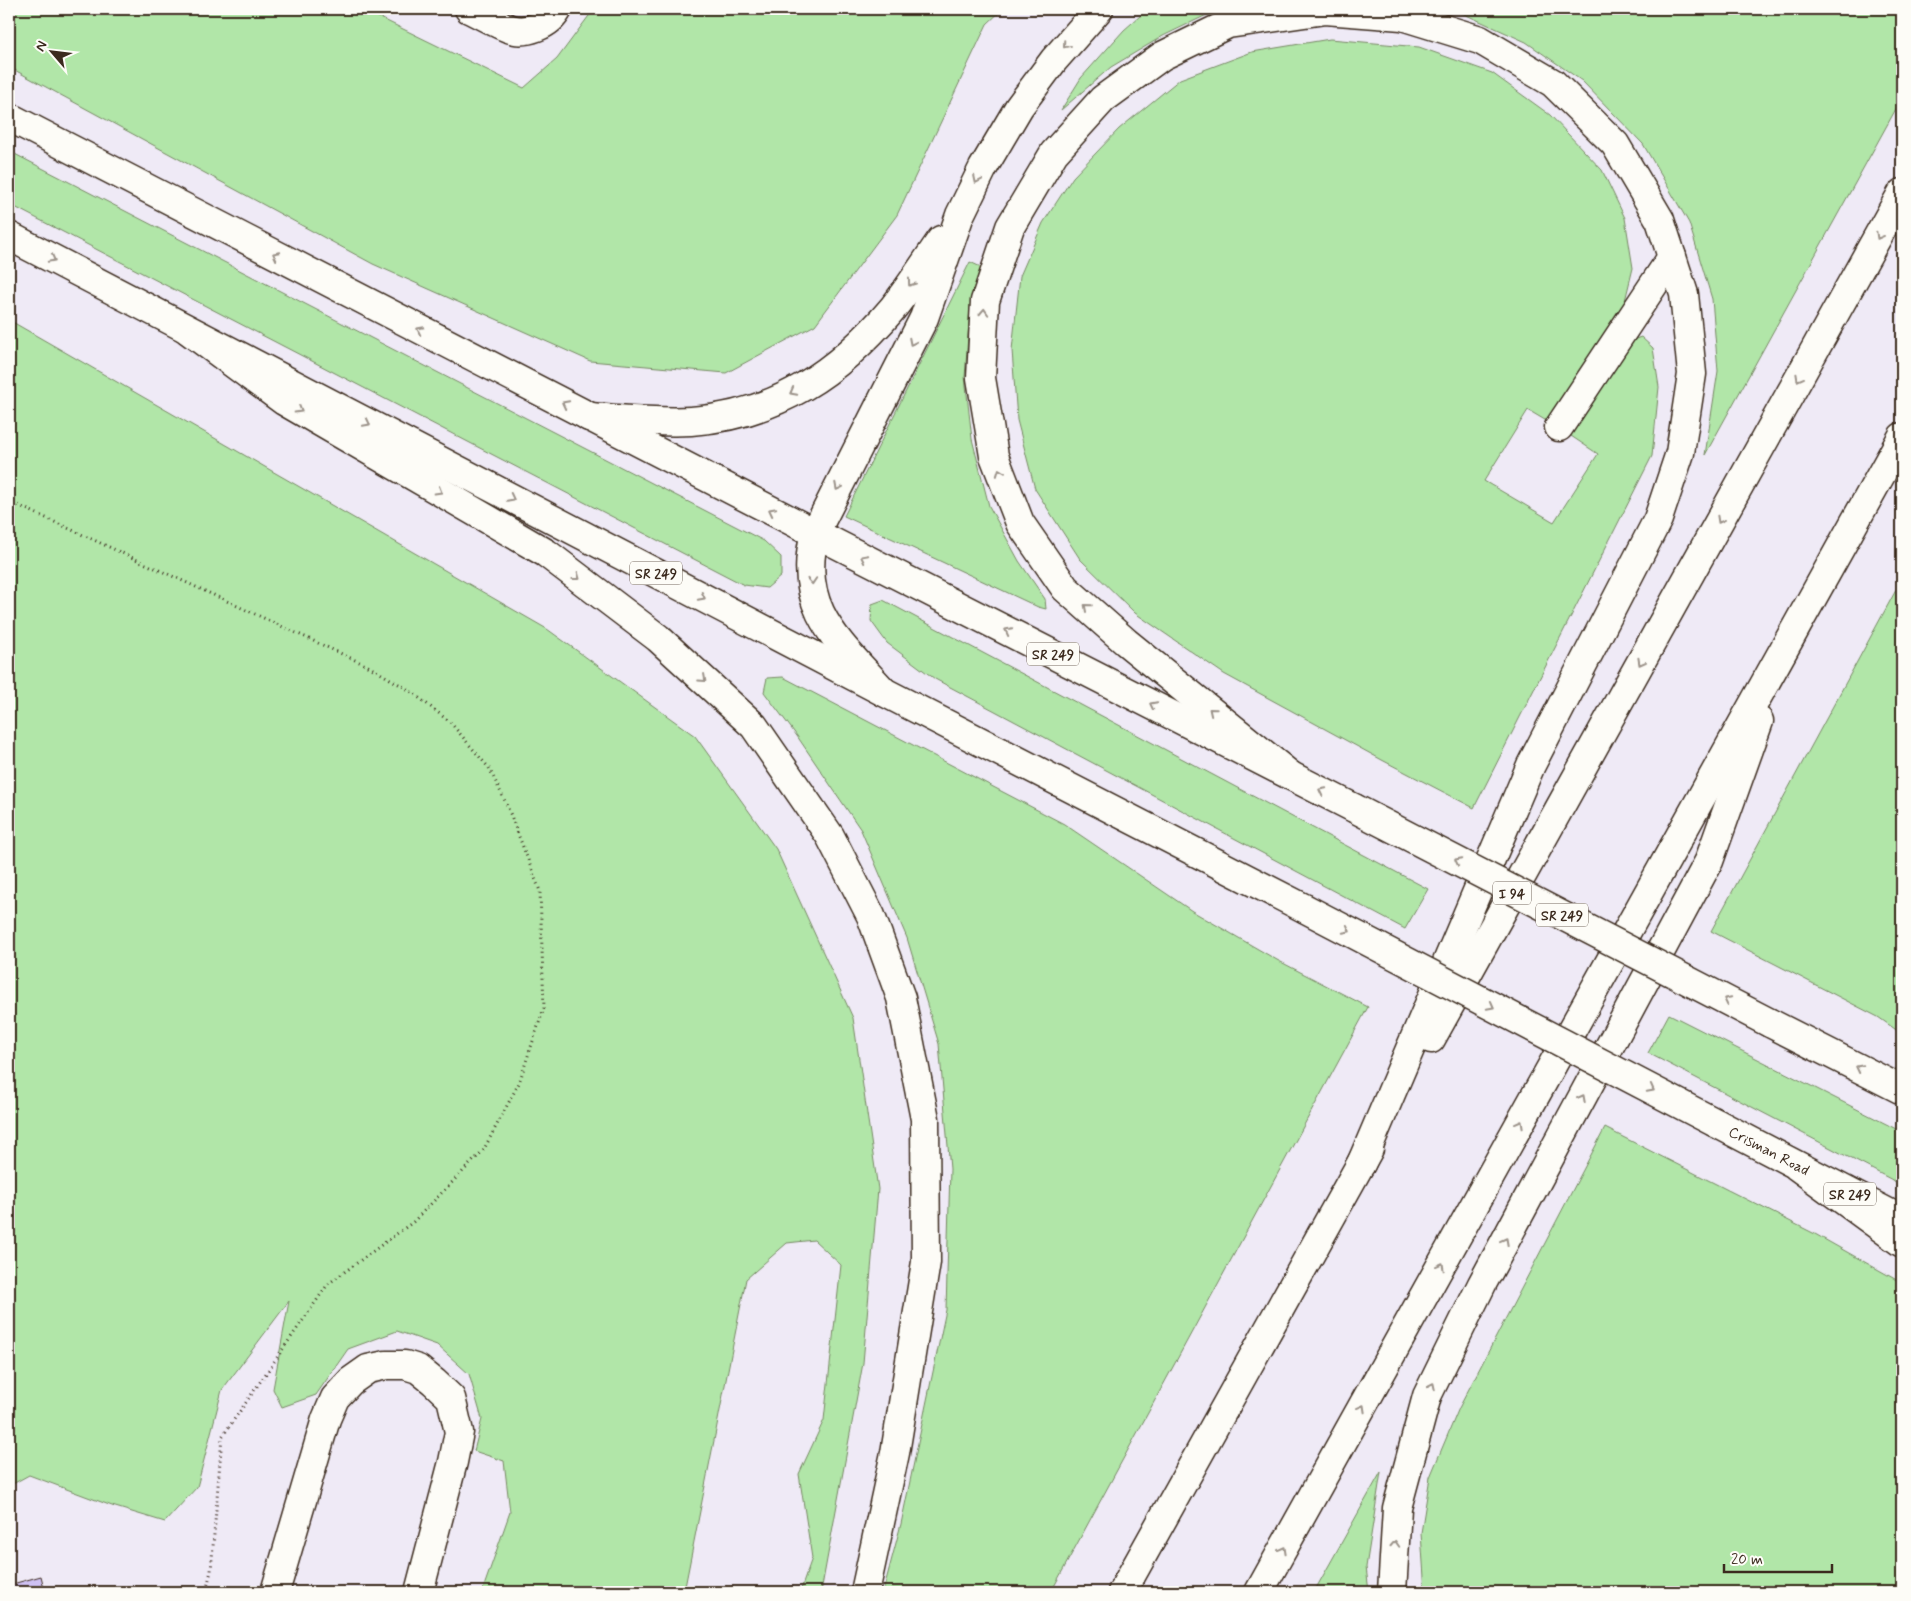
<svg xmlns="http://www.w3.org/2000/svg" width="1911" height="1601" viewBox="0 0 1911 1601" font-family="Mynerve,sans-serif">
<style>
.green{fill:#b1e6a8;stroke:#768863}
.building{fill:#cfc1f3;stroke:#3b2a1e}
.lines{fill:none;stroke-linecap:round;stroke-linejoin:round}
.minor-casing{stroke:#3b2a1e;stroke-width:31}
.major-casing{stroke:#3b2a1e;stroke-width:31}
.highway-casing{stroke:#3b2a1e;stroke-width:31}
.path{stroke:#3b2a1e;stroke-width:3;stroke-dasharray:1 4;stroke-linecap:butt}
.minor{stroke:#fdfcf7;stroke-width:28}
.major{stroke:#fdfcf7;stroke-width:28}
.highway{stroke:#fdfcf7;stroke-width:28}
.major-bridge-casing{stroke:#3b2a1e;stroke-width:31;stroke-linecap:butt}
.major-bridge{stroke:#fdfcf7;stroke-width:28}
.oneway{stroke:#9c938a}
.labels{text-anchor:middle;stroke-width:4;stroke-linejoin:round;paint-order:stroke}
.shield{fill:#fdfcf7;stroke:#75695f;stroke-width:1}
.shield-label{font-size:14px;font-weight:bold;fill:#3b2a1e}
.street-label{font-size:15px;fill:#3b2a1e;stroke:#fdfcf7}
</style>
<rect width="100%" height="100%" fill="#efeaf6"/>
<filter id="ink" filterUnits="userSpaceOnUse"><feTurbulence type="fractalNoise" baseFrequency=".02" numOctaves="2"/><feDisplacementMap in="SourceGraphic" scale="10" xChannelSelector="R" yChannelSelector="G"/><feConvolveMatrix kernelMatrix="1 2 1 2 8 2 1 2 1" color-interpolation-filters="sRGB"/></filter>
<g filter="url(#ink)">
<g class="green">
<path d="M9,9H362L524,88L557,59L594,9H1003L987,24L897,215L815,325L726,373L590,361L373,264L9,67Z"/>
<path d="M1148,9H1219L1163,36L1111,67L1061,110L1081,78L1124,30Z"/>
<path d="M1453,9H1902V98L1705,455L1718,371L1712,299L1689,223L1643,144L1582,81L1526,42Z"/>
<path d="M1330,39L1419,47L1492,73L1550,115L1602,170L1625,218L1633,268L1622,313L1555,426L1528,410L1484,481L1554,522L1598,454L1568,434L1627,342L1641,337L1653,348L1659,387L1652,456L1474,808L1382,760L1224,674L1135,613L1080,559L1035,489L1017,420L1012,350L1020,276L1043,223L1073,177L1119,129L1180,79L1252,52Z"/>
<path d="M9,151L764,541L781,557V576L767,588L744,585L9,204Z"/>
<path d="M970,262L983,268L970,308L965,377L972,439L989,506L1019,561L1045,599L1046,609L1038,607L844,516Z"/>
<path d="M9,320L547,629L695,736L776,849L853,1018L878,1189L863,1363L821,1592H800L812,1558L799,1474L824,1420L841,1265L814,1240L787,1243L746,1279L684,1592H482L510,1512L504,1461L474,1451L482,1419L469,1374L437,1345L397,1331L348,1349L316,1395L282,1407L273,1389L289,1301L222,1390L197,1487L165,1522L112,1506L29,1475L9,1486Z"/>
<path d="M1902,579V1034L1878,1017L1711,931Z"/>
<path d="M883,600L1428,889L1405,929L935,679L887,643L871,621L872,604Z"/>
<path d="M783,677L1064,824L1192,911L1277,960L1368,1007L1051,1592H883L901,1524L946,1310L950,1169L939,1044L907,938L861,830L797,736L764,692L767,678Z"/>
<path d="M1669,1014L1902,1132V1185L1648,1053Z"/>
<path d="M1605,1128L1815,1234L1902,1283V1592H1425L1421,1533L1430,1477L1459,1408Z"/>
<path d="M1381,1472L1366,1567L1369,1592H1314Z"/>
</g>
<path class="building" d="M41,1576L45,1592H9V1585Z"/>
<g class="lines">
<defs>
<g id="minor">
<path d="M469,9C482,15 495,23 508,28C525,35 550,25 558,9"/>
<path d="M1559,427L1672,257"/>
<path d="M275,1592L326,1419L335,1398L351,1381L368,1369L386,1365H405L418,1369L434,1382L451,1398L459,1432L453,1462L419,1592"/>
</g>
<g id="major">
<path d="M9,117L815,533L1354,808"/>
<path d="M9,236L884,692L1304,908"/>
<path d="M1770,1023L1902,1090"/>
<path id="s1" d="M1716,1123L1902,1220"/>
</g>
<g id="highway">
<path d="M188,330L284,401L546,553L658,638L754,726L830,836L871,916L901,998L925,1119L926,1262L895,1453L865,1592"/>
<path d="M589,417C622,419 657,423 691,421C777,415 839,372 893,308C910,287 925,263 941,240"/>
<path d="M884,692C839,642 795,608 815,533L924,318L960,215L983,168L1019,107L1054,60L1099,9"/>
<path d="M1290,775L1126,642L1065,588L1020,523L994,456L981,378L985,301L1010,227L1054,153L1103,99L1162,56L1228,24L1325,10L1402,16L1480,40L1553,83L1615,144L1660,220L1684,294L1692,374L1680,453L1658,519L1531,765L1361,1164"/>
<path d="M1431,1039L1902,193"/>
<path d="M1798,1167L1902,1243"/>
<path d="M1122,1592L1369,1149"/>
<path d="M1259,1592L1902,437"/>
<path d="M1392,1592L1397,1508L1427,1396L1482,1284L1709,861L1759,721"/>
</g>
</defs>
<use href="#minor" class="minor-casing"/>
<use href="#major" class="major-casing"/>
<use href="#highway" class="highway-casing"/>
<path class="path" d="M9,501L368,666L409,690L450,722L489,768L506,803L540,891L544,1008L519,1083L483,1151L413,1222L328,1284L222,1437L211,1571L206,1592"/>
<use href="#minor" class="minor"/>
<use href="#major" class="major"/>
<use href="#highway" class="highway"/>
<defs>
<g id="major-bridge">
<path d="M1354,808L1770,1023"/>
<path d="M1304,908L1716,1123"/>
</g>
</defs>
<use href="#major-bridge" class="major-bridge-casing"/>
<use href="#major-bridge" class="major-bridge"/>
</g>
<defs><path id="oneway-chevron" d="M-2-3.5L2.5 0L-2 3.5" fill="none" stroke-width="1.6" stroke-linecap="round" stroke-linejoin="round" transform="scale(1.25)"/></defs>
<g class="oneway">
<use href="#oneway-chevron" transform="translate(1066 45) rotate(130)"/>
<use href="#oneway-chevron" transform="translate(977 180) rotate(116)"/>
<use href="#oneway-chevron" transform="translate(1879 236) rotate(119)"/>
<use href="#oneway-chevron" transform="translate(276 255) rotate(-153)"/>
<use href="#oneway-chevron" transform="translate(52 259) rotate(28)"/>
<use href="#oneway-chevron" transform="translate(911 283) rotate(126)"/>
<use href="#oneway-chevron" transform="translate(984 312) rotate(-87)"/>
<use href="#oneway-chevron" transform="translate(420 330) rotate(-153)"/>
<use href="#oneway-chevron" transform="translate(912 342) rotate(117)"/>
<use href="#oneway-chevron" transform="translate(1799 378) rotate(119)"/>
<use href="#oneway-chevron" transform="translate(793 392) rotate(152)"/>
<use href="#oneway-chevron" transform="translate(565 404) rotate(-153)"/>
<use href="#oneway-chevron" transform="translate(299 410) rotate(30)"/>
<use href="#oneway-chevron" transform="translate(367 423) rotate(27)"/>
<use href="#oneway-chevron" transform="translate(1000 472) rotate(-111)"/>
<use href="#oneway-chevron" transform="translate(838 487) rotate(117)"/>
<use href="#oneway-chevron" transform="translate(439 491) rotate(30)"/>
<use href="#oneway-chevron" transform="translate(511 498) rotate(27)"/>
<use href="#oneway-chevron" transform="translate(772 511) rotate(-153)"/>
<use href="#oneway-chevron" transform="translate(1720 520) rotate(119)"/>
<use href="#oneway-chevron" transform="translate(864 558) rotate(-153)"/>
<use href="#oneway-chevron" transform="translate(577 577) rotate(37)"/>
<use href="#oneway-chevron" transform="translate(812 581) rotate(86)"/>
<use href="#oneway-chevron" transform="translate(702 597) rotate(27)"/>
<use href="#oneway-chevron" transform="translate(1087 607) rotate(-139)"/>
<use href="#oneway-chevron" transform="translate(1008 631) rotate(-153)"/>
<use href="#oneway-chevron" transform="translate(1641 662) rotate(119)"/>
<use href="#oneway-chevron" transform="translate(703 679) rotate(42)"/>
<use href="#oneway-chevron" transform="translate(1153 705) rotate(-153)"/>
<use href="#oneway-chevron" transform="translate(1212 711) rotate(-141)"/>
<use href="#oneway-chevron" transform="translate(1322 791) rotate(-153)"/>
<use href="#oneway-chevron" transform="translate(1458 861) rotate(-153)"/>
<use href="#oneway-chevron" transform="translate(1347 930) rotate(28)"/>
<use href="#oneway-chevron" transform="translate(1727 1000) rotate(-153)"/>
<use href="#oneway-chevron" transform="translate(1491 1006) rotate(28)"/>
<use href="#oneway-chevron" transform="translate(1859 1068) rotate(-153)"/>
<use href="#oneway-chevron" transform="translate(1651 1089) rotate(28)"/>
<use href="#oneway-chevron" transform="translate(1582 1098) rotate(-62)"/>
<use href="#oneway-chevron" transform="translate(1520 1124) rotate(-61)"/>
<use href="#oneway-chevron" transform="translate(1505 1241) rotate(-62)"/>
<use href="#oneway-chevron" transform="translate(1441 1266) rotate(-61)"/>
<use href="#oneway-chevron" transform="translate(1432 1386) rotate(-64)"/>
<use href="#oneway-chevron" transform="translate(1362 1408) rotate(-61)"/>
<use href="#oneway-chevron" transform="translate(1395 1544) rotate(-87)"/>
<use href="#oneway-chevron" transform="translate(1283 1550) rotate(-61)"/>
</g>
</g>
<g class="labels">
<g class="shield">
<rect x="630" y="561.5" width="52" height="23" rx="4"/>
<rect x="1027" y="642.5" width="52" height="23" rx="4"/>
<rect x="1493" y="881.5" width="38" height="23" rx="4"/>
<rect x="1536" y="903.5" width="52" height="23" rx="4"/>
<rect x="1824" y="1182.5" width="52" height="23" rx="4"/>
</g>
<g class="shield-label">
<text x="656" y="578">SR 249</text>
<text x="1053" y="659">SR 249</text>
<text x="1512" y="898">I 94</text>
<text x="1562" y="920">SR 249</text>
<text x="1850" y="1199">SR 249</text>
</g>
<g class="street-label">
<text dy="5" stroke="none"><textPath href="#s1" startOffset="60">Crisman Road</textPath></text>
</g>
</g>
<rect width="1911" height="1601" fill="none" stroke="#fdfcf7" stroke-width="30"/>
<rect x="15" y="15" width="1881" height="1571" fill="none" stroke="#3b2a1e" stroke-width="2" filter="url(#ink)"/>
<g transform="translate(52 52) rotate(298)" stroke="#fdfcf7" stroke-width="4" paint-order="stroke">
<path d="M0-4L9 19L0 12L-9 19Z" fill="#3b2a1e"/>
<text y="-8" font-size="14" font-weight="bold" text-anchor="middle" fill="#3b2a1e">N</text>
</g>
<path d="M1724 1564v8h108v-8" fill="none" stroke="#3b2a1e" stroke-width="2.5"/>
<text x="1731" y="1564" font-size="15" fill="#3b2a1e" stroke="#fdfcf7" stroke-width="4" paint-order="stroke">20 m</text>
</svg>
